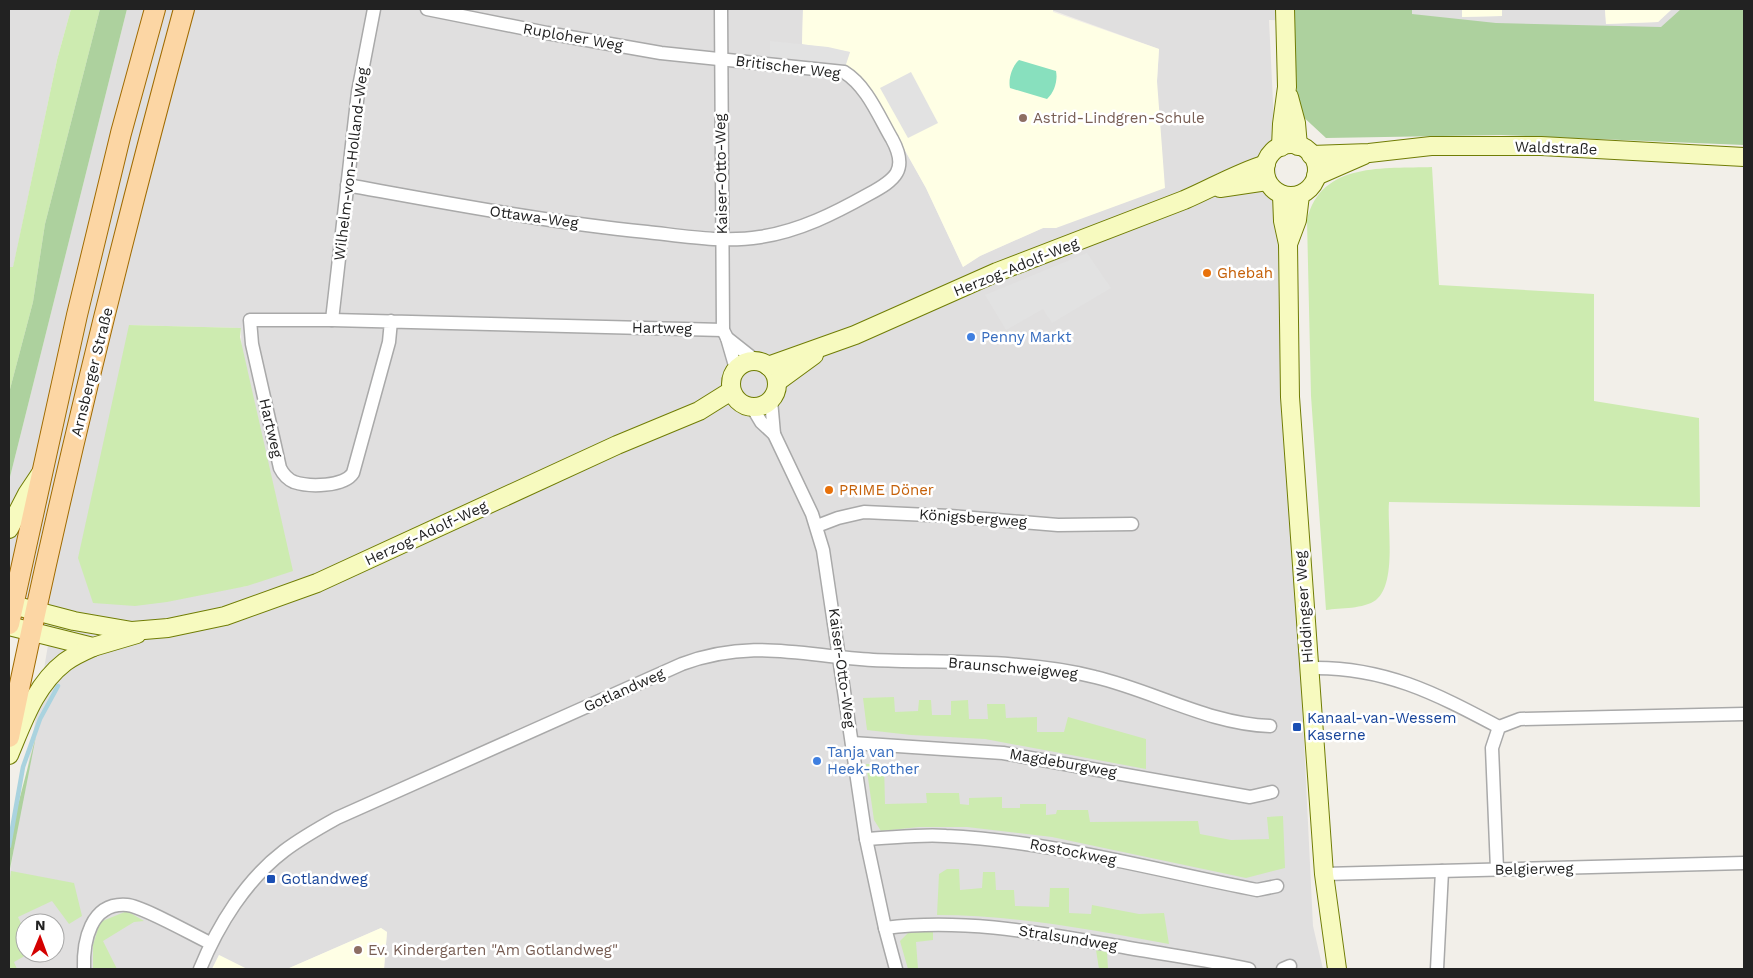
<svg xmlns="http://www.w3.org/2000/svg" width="1753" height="978" viewBox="0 0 1753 978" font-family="'Work Sans',sans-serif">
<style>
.residential{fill:#e0dfdf;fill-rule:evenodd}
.education{fill:#ffffe5}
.grass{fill:#cdebb0}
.forest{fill:#add19e}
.pitch{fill:#88e0be}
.parking{fill:#e2e2e2}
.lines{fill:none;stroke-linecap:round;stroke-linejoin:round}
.stream{stroke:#aad3df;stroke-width:4.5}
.minor-casing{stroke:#a9a9a9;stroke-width:15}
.secondary-casing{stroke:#707d05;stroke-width:20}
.primary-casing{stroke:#a06b00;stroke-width:22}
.minor{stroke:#fff;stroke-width:12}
.secondary{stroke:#f7fabf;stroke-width:18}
.primary{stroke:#fcd6a4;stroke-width:20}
.education-dot{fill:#8d6e63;stroke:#fff;stroke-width:2}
.food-dot{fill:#e8710a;stroke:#fff;stroke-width:2}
.shop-dot{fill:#3f7fe0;stroke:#fff;stroke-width:2}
.transit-dot{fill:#1a4fb4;stroke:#fff;stroke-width:2}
.labels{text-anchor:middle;stroke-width:5;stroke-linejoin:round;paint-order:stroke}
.street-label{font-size:15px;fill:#222;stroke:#fff}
.education-label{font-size:15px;fill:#785e54;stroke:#fff;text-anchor:start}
.food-label{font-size:15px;fill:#c56008;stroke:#fff;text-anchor:start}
.shop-label{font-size:15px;fill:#366cbe;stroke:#fff;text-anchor:start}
.transit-label{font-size:15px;fill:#164399;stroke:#fff;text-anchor:start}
</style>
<rect width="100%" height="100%" fill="#f2efe9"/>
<g class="residential">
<path d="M9,9H71L57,60L13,268L9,267Z"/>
<path d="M127,9H803L802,44L848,68L870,88L926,188L963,267L980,256L1043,228H1056L1157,81L1159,49L1049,9H1462V17L1502,16V9H1605L1606,24L1658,22L1672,9H1710L1706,32L1269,20L1313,926L1323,969H384L387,932L381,928L287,969H247L219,955L212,969H9V878L48,645L9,637V481ZM129,325L241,328L247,586L232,588ZM25,923H55V953H25Z"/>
</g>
<g class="education">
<path d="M803,9H1053V12L1159,49L1157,81L1165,188L1056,228H1043L980,256L963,267L926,188L870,88L861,77L845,67L850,52L802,44Z"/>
<path d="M1462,9H1515H1502V16L1462,17Z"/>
<path d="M1605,9H1672L1658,22L1606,24Z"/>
<path d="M381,928L387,932L384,969H287Z"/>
<path d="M219,955L247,969H212Z"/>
</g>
<g class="grass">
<path d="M71,9H100L45,224L33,302L9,393V267H13L57,60Z"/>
<path d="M1432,167L1439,285L1594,294V401L1699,418L1700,507L1389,502C1387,526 1397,583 1376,600C1364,609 1340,608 1326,610L1311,396L1307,220C1321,161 1385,169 1432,167Z"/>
<path d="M129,325L241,328L240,337L293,571L247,586L167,602L135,606L93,603L78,558Z"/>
<path d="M894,697L895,712L918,711L919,700H931L932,715H951V701L968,700L969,719H988L987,704H1005L1006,718L1037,717V732H1064L1068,717L1146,739V769L985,739L911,735L867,730L863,698Z"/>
<path d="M866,764H884L885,804L927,803L926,793H959L960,804L969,805V798L1002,797V808H1020V804H1046V815L1056,814L1057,810H1088L1090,822L1198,821L1200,834L1231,840L1269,839L1267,817L1283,816L1285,868L1246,878L1052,837L967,827H919L881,831L874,820Z"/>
<path d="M947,869H959L960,890L982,888L983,872H995L996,890H1014L1015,906L1049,907L1050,888H1069V913L1091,914L1092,905L1139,914L1164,913L1169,944C1092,930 1016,915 937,915L939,874Z"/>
<path d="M11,871L74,883L82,916L69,924L52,901L18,917L25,932V953H30L14,962L17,969H9V887Z"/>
<path d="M127,911L144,921L134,922L103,941L117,969H93V945L100,922Z"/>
<path d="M910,931H933V940L916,942L918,969H908L900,941Z"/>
<path d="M1096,950L1107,952L1108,969H1099Z"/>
</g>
<g class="forest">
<path d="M100,9H127L9,481V393L33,302L45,224Z"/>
<path d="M1293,9H1412V14L1496,23L1661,27L1681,9H1744V145L1501,135L1326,138L1298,112Z"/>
<path d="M36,736L10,869L9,874V839Z"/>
</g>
<path class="pitch" d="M1019,60L1056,71C1058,81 1054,93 1047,99L1010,88C1008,79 1012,66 1019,60Z"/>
<g class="parking">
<path d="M770,41L828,47L850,52L845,67L830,62L770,57Z"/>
<path d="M911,72L938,123L908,138L880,88Z"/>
<path d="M1087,253L1111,288L1052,323L1043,309L1006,330L985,295Z"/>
</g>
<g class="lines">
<path class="stream" d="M9,846L23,767L40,719L58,686"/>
<defs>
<g id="minor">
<path d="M721,9L723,330L727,338L756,361"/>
<path d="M347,185C447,203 546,222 647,232C684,236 723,243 760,237C800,231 835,213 869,194C895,180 909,170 892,139C879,117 867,86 844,72L661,53L547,33L427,9"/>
<path d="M332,320L358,92L374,9"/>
<path d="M391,321L389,342L353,473C344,487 309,487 294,482C287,479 283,474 280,468L252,344L250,320H332L723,330"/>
<path d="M727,338L736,369"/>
<path d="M771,400L774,434"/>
<path d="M752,407L761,422L774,434L812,514L823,550L866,839L885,928L896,969"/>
<path d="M817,526L838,518L864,512L950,516L1058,525L1132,524"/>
<path d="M1309,668C1383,666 1435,693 1499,727"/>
<path d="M852,743L1003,753L1250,797L1272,792"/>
<path d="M866,839C893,838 920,834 946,836C1051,841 1154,870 1257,890L1277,886"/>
<path d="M1497,869L1492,748L1499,727L1520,719L1744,714"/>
<path d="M1324,874L1744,863"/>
<path d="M885,928C963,918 1041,933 1118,946C1162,954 1206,960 1249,969"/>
<path d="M84,969C83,942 90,902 127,905C142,906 193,935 210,943"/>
<path d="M200,969C218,925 246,880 284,851C301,838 319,828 337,818L682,664C752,638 803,656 873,660C944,663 1026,659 1095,677C1154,691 1209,724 1270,726"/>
<path d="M1283,969L1290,966"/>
<path d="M1437,969L1442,871"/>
</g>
<g id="secondary">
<path d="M1289,97L1296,123L1298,146"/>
<circle cx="1291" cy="170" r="26"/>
<path d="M1281,147L1282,124L1287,87L1285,9"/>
<path d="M1311,155L1369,153L1431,146H1541L1744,157"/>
<path d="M1316,176L1364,155"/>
<path d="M1220,188L1267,181"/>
<path d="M1282,195L1283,221L1288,244L1290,397L1324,874L1337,969"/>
<path d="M1288,244L1297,220L1300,195"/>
<circle cx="754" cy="384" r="23"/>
<path d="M768,366L855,335L997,272L1184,200C1212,188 1237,173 1266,164"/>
<path d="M777,382L814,355"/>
<path d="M9,529L27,494L41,473"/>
<path d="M9,604L74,621L132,631L168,628L225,616L317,583L617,445L699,411L731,391"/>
<path d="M9,626L93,647L137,634"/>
<path d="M9,755C23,722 35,685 65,662C73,656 84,651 93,647"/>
</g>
<g id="primary">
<path d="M9,624L77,315L121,133L155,9"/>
<path d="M9,737C59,493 119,249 184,9"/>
</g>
</defs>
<use href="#minor" class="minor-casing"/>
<use href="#secondary" class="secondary-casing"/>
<use href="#primary" class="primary-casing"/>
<use href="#minor" class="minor"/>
<use href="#secondary" class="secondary"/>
<use href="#primary" class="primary"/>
</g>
<g class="education-dot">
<circle cx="1023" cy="118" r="5"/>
<circle cx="358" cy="950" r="5"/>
</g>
<g class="food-dot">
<circle cx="1207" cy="273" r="5"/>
<circle cx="829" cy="490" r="5"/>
</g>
<g class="shop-dot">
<circle cx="971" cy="337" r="5"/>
<circle cx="817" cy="761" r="5"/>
</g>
<g class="transit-dot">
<rect x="1292" y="722" width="10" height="10" rx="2.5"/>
<rect x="266" y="874" width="10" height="10" rx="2.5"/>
</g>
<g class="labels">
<g class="street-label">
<text transform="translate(573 37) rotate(10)" y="5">Ruploher Weg</text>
<text transform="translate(788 67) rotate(7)" y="5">Britischer Weg</text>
<text transform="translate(1556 148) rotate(2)" y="5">Waldstraße</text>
<text transform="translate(351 164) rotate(-83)" y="5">Wilhelm-von-Holland-Weg</text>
<text transform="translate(721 174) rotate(-91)" y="5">Kaiser-Otto-Weg</text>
<text transform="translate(534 217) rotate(8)" y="5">Ottawa-Weg</text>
<text transform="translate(1016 267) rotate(-22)" y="5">Herzog-Adolf-Weg</text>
<text transform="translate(662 328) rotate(1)" y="5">Hartweg</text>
<text transform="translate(92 372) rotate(-76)" y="5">Arnsberger Straße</text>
<text transform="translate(271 428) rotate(77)" y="5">Hartweg</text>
<text transform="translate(973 518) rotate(4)" y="5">Königsbergweg</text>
<text transform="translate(426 533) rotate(-25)" y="5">Herzog-Adolf-Weg</text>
<text transform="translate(1304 607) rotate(-94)" y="5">Hiddingser Weg</text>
<text transform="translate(842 668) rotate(82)" y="5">Kaiser-Otto-Weg</text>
<text transform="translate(1013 668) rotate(5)" y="5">Braunschweigweg</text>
<text transform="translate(624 690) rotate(-24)" y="5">Gotlandweg</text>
<text transform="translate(1063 763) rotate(10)" y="5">Magdeburgweg</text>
<text transform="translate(1073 852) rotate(11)" y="5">Rostockweg</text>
<text transform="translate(1534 869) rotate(-1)" y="5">Belgierweg</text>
<text transform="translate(1068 938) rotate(9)" y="5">Stralsundweg</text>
</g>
<g class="education-label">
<text x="1033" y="123">Astrid-Lindgren-Schule</text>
<text x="368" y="955">Ev. Kindergarten "Am Gotlandweg"</text>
</g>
<g class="food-label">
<text x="1217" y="278">Ghebah</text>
<text x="839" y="495">PRIME Döner</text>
</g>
<g class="shop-label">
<text x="981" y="342">Penny Markt</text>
<text x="827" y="757">Tanja van<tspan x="827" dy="17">Heek-Rother</tspan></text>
</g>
<g class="transit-label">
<text x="1307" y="723">Kanaal-van-Wessem<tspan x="1307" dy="17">Kaserne</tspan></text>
<text x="281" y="884">Gotlandweg</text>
</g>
</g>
<rect width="1753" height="978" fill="none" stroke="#222222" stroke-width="20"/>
<g transform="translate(40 938) rotate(1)"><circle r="24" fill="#ffffff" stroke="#a7a7a7"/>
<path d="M0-4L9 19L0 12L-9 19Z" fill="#d40000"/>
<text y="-8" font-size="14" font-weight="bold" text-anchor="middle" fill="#222222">N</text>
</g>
</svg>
